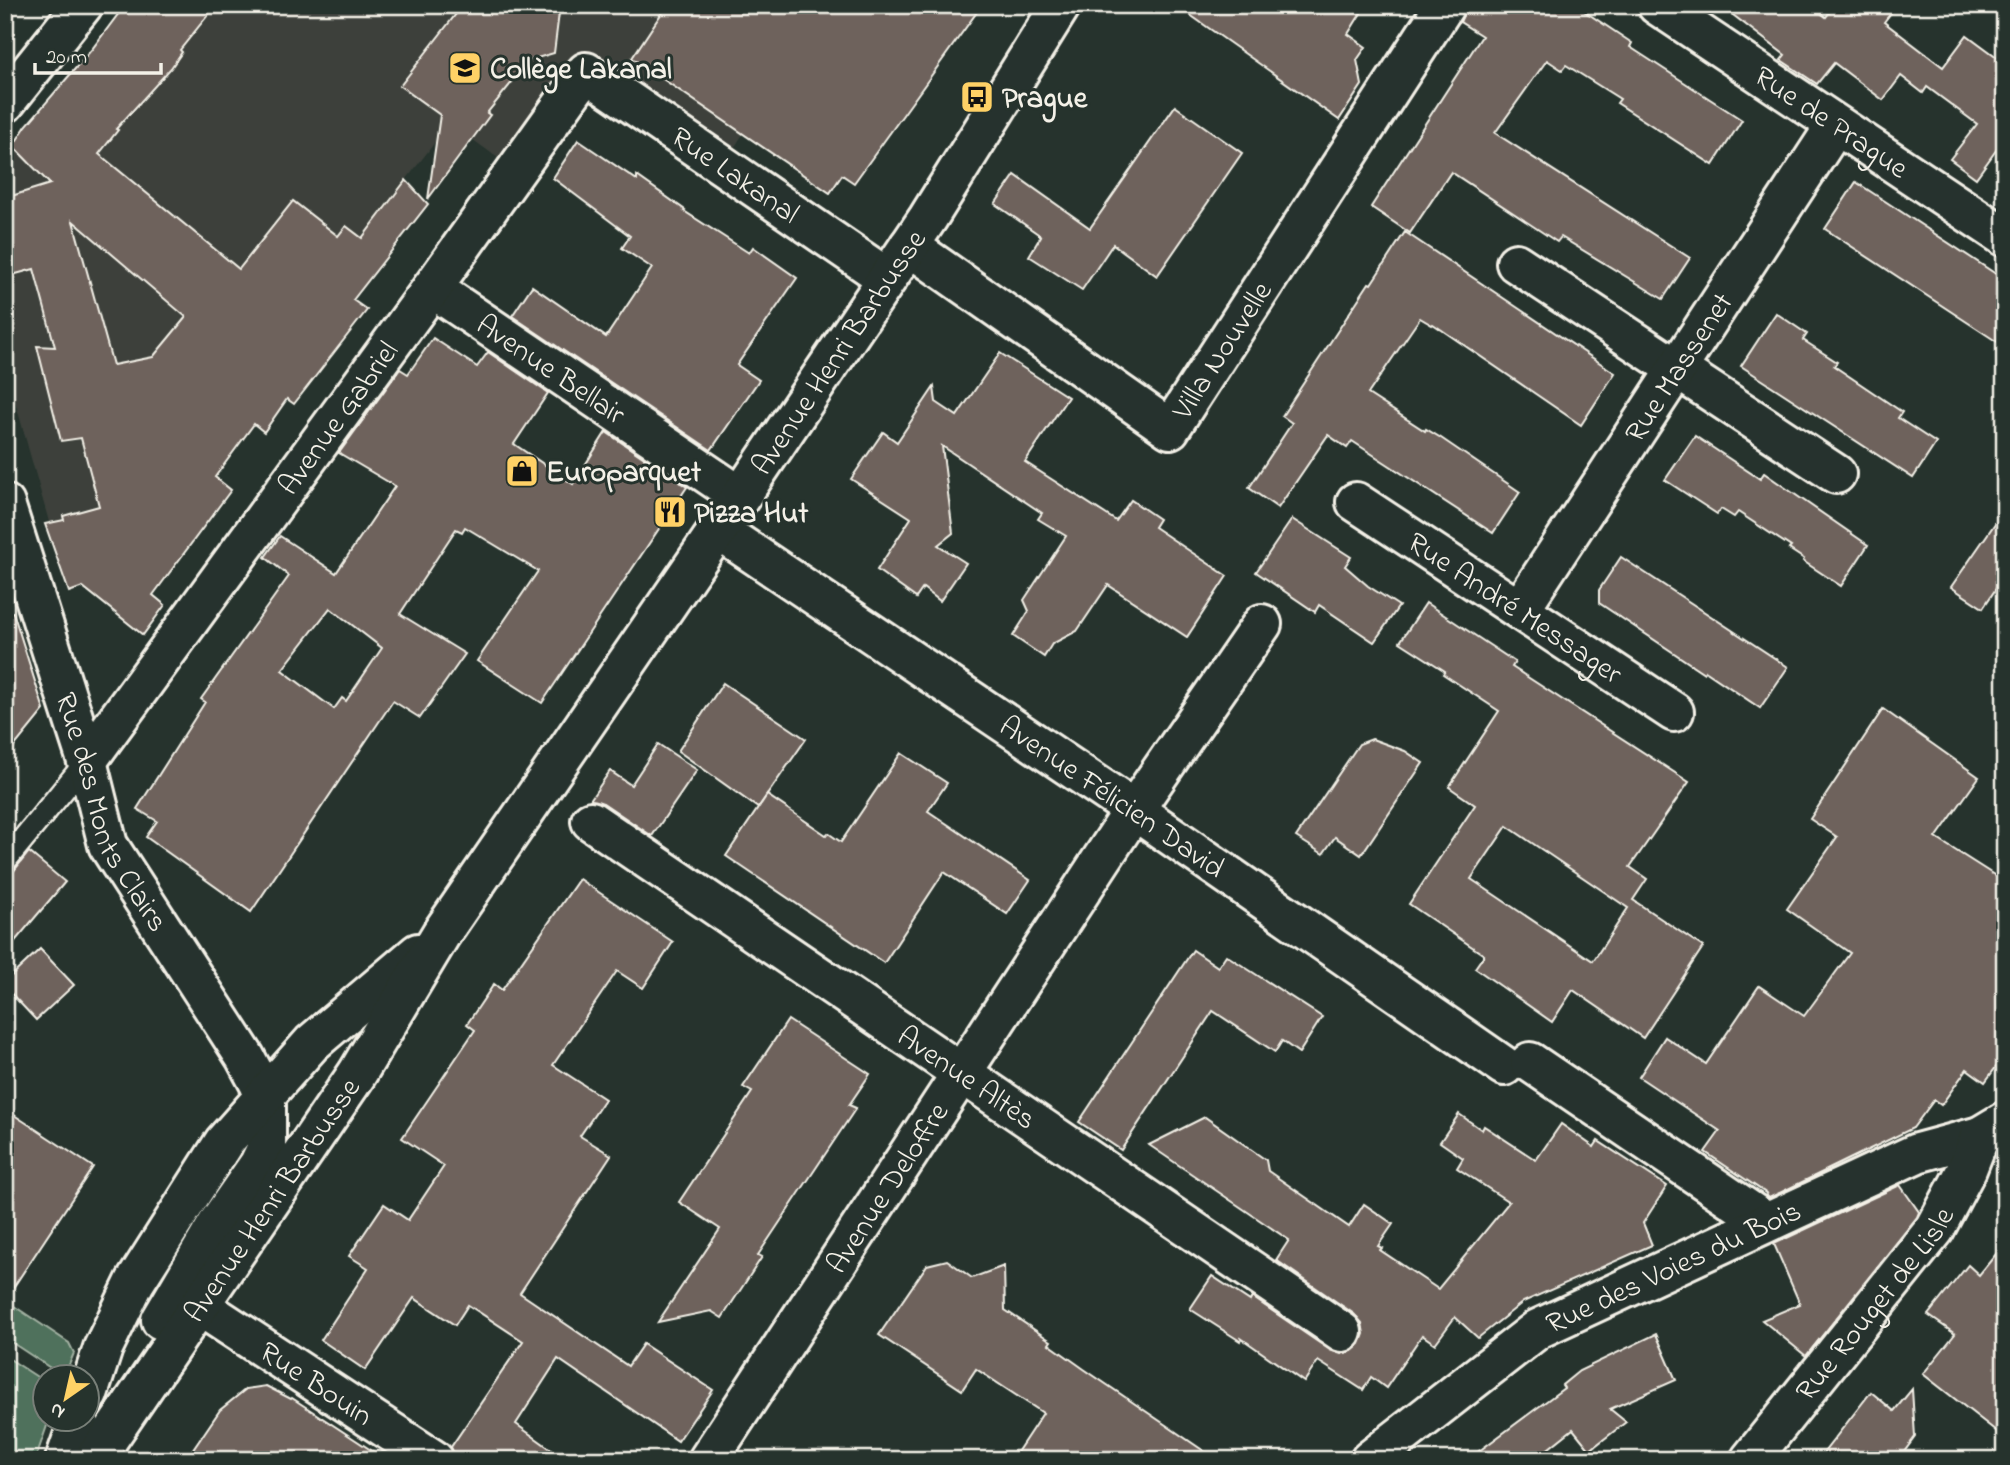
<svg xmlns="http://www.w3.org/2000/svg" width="2010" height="1465" viewBox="0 0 2010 1465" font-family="'Indie Flower',sans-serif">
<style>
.built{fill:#3c413b}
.green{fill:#4f715b;stroke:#a2b1a2;stroke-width:2}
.building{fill:#6e625c;stroke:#f4f1e8;stroke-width:2;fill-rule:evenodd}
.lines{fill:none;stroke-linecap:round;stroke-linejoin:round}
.lane-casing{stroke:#f4f1e8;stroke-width:26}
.street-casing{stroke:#f4f1e8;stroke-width:44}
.secondary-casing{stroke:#f4f1e8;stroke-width:44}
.lane{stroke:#26332d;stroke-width:21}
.street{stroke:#26332d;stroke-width:38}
.secondary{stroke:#26332d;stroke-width:38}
.labels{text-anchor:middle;stroke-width:6;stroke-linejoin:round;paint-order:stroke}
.poi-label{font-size:30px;font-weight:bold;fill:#f4f1e8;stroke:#26332d;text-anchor:start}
.street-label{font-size:30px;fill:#f4f1e8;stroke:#26332d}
</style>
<rect width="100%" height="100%" fill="#26332d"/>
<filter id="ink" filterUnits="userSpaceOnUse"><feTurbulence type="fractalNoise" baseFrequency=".0143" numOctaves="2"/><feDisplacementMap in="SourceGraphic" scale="14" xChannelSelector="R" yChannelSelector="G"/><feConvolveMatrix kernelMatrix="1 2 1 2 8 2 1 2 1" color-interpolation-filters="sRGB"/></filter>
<g filter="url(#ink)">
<path class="built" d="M127,5H828L732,151L590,51L509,166L450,123L256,374L110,582L68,592L48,527L49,522L5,365V157Z"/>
<g class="green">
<path d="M5,1300L69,1343L74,1353L64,1377L5,1338Z"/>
<path d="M5,1356L45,1382L46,1420H49L35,1460H5Z"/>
</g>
<g class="building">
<path d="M125,5H216L180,50L182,52L171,68L116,129L118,130L99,154L239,269L293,201L338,236L346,226L362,238L406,180L428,204L353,300L367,310L294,404L287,399L264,432L254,424L215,477L231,490L153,595L165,605L143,635L83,587L69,592L45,524L64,520L63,516L99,506L81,438L61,441L37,346L55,347L34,269L5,277V198L50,184L13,146L26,126L92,49ZM73,221L186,317L153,357L113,365Z"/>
<path d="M463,5H560L554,53L530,60L487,113L490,115L428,199L440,115L400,86Z"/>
<path d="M667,5H982L854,183L842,175L830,193L632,58Z"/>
<path d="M1176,5H1366L1348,34L1366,47L1357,60L1362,85L1339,120Z"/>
<path d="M1467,5H1575L1632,43L1630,47L1742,120L1713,165L1617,103L1620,99L1566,65L1562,70L1547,60L1495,133L1690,258L1663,299L1561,237L1557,242L1451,172L1410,233L1371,207L1482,36L1460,22Z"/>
<path d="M1720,5H1810L1826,17L1835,5H1897L1884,22L1943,67L1967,35L2005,63V144L2002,142L1976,178L1950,159L1977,124L1927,87L1923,93L1901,76L1883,100L1834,63L1817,84L1781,60L1785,55Z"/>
<path d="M1175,106L1242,153L1157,276L1113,244L1082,290L1029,256L1041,236L995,204L1015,175L1090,228Z"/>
<path d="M578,140L637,180V176L685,210L684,211L749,253L753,247L797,278L737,365L759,380L711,450L512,316L532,286L606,337L652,268L622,248L630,236L553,178Z"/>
<path d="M1856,182L2005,280V347L1825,229Z"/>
<path d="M1405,232L1615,373L1581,425L1433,324L1432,325L1420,318L1368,394L1425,431L1426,429L1441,438L1520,492L1493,533L1352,441L1347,448L1328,435L1278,508L1249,488L1292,423L1282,416L1369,283L1371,284Z"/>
<path d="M1776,313L1807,334L1803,340L1837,362L1834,366L1902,412L1898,418L1936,443L1913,478L1741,366Z"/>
<path d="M433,338L477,367L488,352L548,393L514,444L573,484L606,432L687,487L542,703L477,661L538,571L465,527L462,532L456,529L400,614L465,654L420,718L393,701L251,912L146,837L157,821L137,809L205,702L201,699L289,576L265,557L280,536L336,573L395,486L339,453L400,369L408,374ZM330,608L382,648L346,701L342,698L334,709L282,670Z"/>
<path d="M1000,353L1068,397L1025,462L1116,521L1131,500L1159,519L1154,527L1227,576L1187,637L1108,585L1077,631L1052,644L1044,657L1013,636L1029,611L1024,600L1066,536L1038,519L1042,513L942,446L953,533L938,545L966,563L940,601L923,588L916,598L877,570L911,518L851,479L883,432L897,442L934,387L936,402L957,416Z"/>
<path d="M1695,436L1760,479L1764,473L1868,545L1841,586L1803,561L1804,559L1789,549L1791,547L1738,512L1734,517L1721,509L1717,514L1665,480Z"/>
<path d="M2005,509V575L1983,608L1951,587Z"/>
<path d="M1292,519L1351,557L1345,566L1368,586L1399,606L1374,642L1319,605L1315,612L1256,572Z"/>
<path d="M1621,557L1788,667L1760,708L1705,671L1704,673L1599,603V590Z"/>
<path d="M1426,603L1515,662L1512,667L1689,782L1630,867L1647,879L1633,900L1703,947L1643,1038L1573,990L1552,1022L1475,968L1484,955L1409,904L1475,805L1449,787L1499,711L1443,674L1445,671L1400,642ZM1507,826L1628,908L1593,961L1471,879Z"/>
<path d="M13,612L44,710L5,758V613Z"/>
<path d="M723,683L806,739L758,808L678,751Z"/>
<path d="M1883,709L1979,777L1936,838L2005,882V1055L1985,1082L1967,1069L1941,1105L1934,1100L1913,1128L1769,1198L1766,1195L1767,1194L1705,1152L1720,1131L1639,1077L1665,1037L1706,1064L1759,986L1804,1016L1850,953L1787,909L1837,837L1810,819Z"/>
<path d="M1372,739L1405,751L1423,763L1361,855L1335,837L1323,854L1296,837L1359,744Z"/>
<path d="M658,744L697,770L652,836L603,803L590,800L610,771L631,785Z"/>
<path d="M901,753L947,783L928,811L1030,880L1007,914L944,872L884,963L726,856L767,795L826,835L828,833L841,842Z"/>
<path d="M29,852L65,882L5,953V882Z"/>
<path d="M579,879L673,942L643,988L617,971L553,1065L605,1099L580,1136L611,1155L520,1293L628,1366L643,1344L713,1390L678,1441L558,1359L516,1424L566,1460H456L451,1447L523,1341L468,1305L455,1325L414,1298L365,1370L321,1340L368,1268L349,1256L384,1204L408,1220L444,1166L402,1138L475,1030L467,1024L494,984L502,990Z"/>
<path d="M40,949L74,985L36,1020L5,987V982Z"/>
<path d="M1193,950L1218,967L1226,955L1322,1017L1299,1053L1282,1041L1275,1052L1213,1011L1121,1150L1079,1122Z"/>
<path d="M788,1020L870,1074L849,1105L856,1108L758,1255L762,1257L722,1318L711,1311L658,1322L720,1229L679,1202L752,1092L743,1087Z"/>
<path d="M5,1109L93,1167L5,1300Z"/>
<path d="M1459,1114L1482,1130L1484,1126L1536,1160L1561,1124L1594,1147L1598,1141L1667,1186L1643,1223L1652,1245L1523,1302L1478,1338L1455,1317L1435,1344L1422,1335L1386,1388L1371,1377L1363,1390L1318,1361L1304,1382L1241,1338L1240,1341L1190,1309L1212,1276L1250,1301L1252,1297L1330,1350L1341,1354L1352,1351L1360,1344L1364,1334L1362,1323L1354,1314L1276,1260L1289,1240L1149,1145L1205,1117L1266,1160L1268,1171L1349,1227L1364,1204L1393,1224L1378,1246L1382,1248L1380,1250L1438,1289L1509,1202L1457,1168L1463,1158L1440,1142Z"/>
<path d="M1900,1185L1919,1212L1917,1217L1806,1356L1762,1320L1800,1304L1774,1244Z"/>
<path d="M2005,1243V1438L1923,1374L1955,1334L1928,1315L1968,1265L1979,1275Z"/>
<path d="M947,1260L972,1278L1004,1266L1005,1310L1051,1341L1049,1344L1084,1369L1217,1460H1012L1043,1413L976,1369L962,1390L879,1335L927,1265Z"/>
<path d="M1656,1334L1676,1380L1610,1409L1626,1422L1590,1450L1573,1429L1534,1460H1467L1564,1388L1562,1385L1579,1371Z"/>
<path d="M266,1386L291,1399L292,1398L386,1460H186L220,1410L246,1389Z"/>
<path d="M1912,1389L1915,1437L1898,1460H1818L1871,1392L1894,1411Z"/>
</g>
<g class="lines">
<defs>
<path id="lane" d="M5,861L87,761"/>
<g id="street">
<path id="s1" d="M1657,5L2005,237"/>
<path d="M5,103L83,5"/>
<path id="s2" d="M909,246L1170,429L1445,5"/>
<path d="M1516,263L1836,474"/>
<path id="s3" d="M432,288L740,496"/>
<path id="s4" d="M1356,502L1674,712"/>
<path id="s5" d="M5,504L87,761L108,845L245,1057L266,1096"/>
<path id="s6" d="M718,530L1134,810L1504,1066"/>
<path id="s7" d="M1520,609L1836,125"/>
<path id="s8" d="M87,761L432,288L586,72L887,278"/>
<path id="s9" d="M591,821L1342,1332"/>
<path d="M1530,1062L1766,1222"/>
<path id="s10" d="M198,1305L434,1460"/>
<path id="s11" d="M708,1460L1134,810L1262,624"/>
<path id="s12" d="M1370,1460L1538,1329L1917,1153L1980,1136L2005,1121"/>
<path id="s13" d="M1750,1460L1935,1229L1967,1169L1980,1136"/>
</g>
<g id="secondary">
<path d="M161,1320L220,1220L259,1164L266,1149V1096"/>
<path d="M88,1394L103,1348L135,1282L224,1142L312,1043L418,953"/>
<path d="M65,1460L79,1420"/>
<path id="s14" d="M94,1460L357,1074L441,934L718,530L928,218L1061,5"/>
</g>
</defs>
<use href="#lane" class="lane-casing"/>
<use href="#street" class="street-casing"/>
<use href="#secondary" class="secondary-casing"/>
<use href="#lane" class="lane"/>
<use href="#street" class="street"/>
<use href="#secondary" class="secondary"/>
</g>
</g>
<defs>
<symbol id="school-square" viewBox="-11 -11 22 22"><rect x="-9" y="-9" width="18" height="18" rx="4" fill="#ffd166" stroke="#26332d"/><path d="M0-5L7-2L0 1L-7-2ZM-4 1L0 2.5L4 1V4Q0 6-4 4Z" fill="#111"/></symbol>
<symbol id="bus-square" viewBox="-11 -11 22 22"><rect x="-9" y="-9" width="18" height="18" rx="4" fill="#ffd166" stroke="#26332d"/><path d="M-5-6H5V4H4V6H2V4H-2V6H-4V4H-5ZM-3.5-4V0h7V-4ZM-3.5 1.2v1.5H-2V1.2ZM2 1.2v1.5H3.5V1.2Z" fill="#111"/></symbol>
<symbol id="shop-square" viewBox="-11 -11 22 22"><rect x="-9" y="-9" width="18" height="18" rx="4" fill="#ffd166" stroke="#26332d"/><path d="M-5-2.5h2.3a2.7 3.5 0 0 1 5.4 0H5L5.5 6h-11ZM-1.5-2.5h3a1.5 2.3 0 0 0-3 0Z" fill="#111"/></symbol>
<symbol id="restaurant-square" viewBox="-11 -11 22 22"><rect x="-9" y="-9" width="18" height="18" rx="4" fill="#ffd166" stroke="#26332d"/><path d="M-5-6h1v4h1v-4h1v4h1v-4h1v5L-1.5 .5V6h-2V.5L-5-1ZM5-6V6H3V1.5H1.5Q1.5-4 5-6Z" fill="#111"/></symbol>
</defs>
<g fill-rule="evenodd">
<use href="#school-square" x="446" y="49" width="38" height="38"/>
<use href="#bus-square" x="958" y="78" width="38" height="38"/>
<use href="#shop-square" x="503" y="452" width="38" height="38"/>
<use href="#restaurant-square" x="651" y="493" width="38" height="38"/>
</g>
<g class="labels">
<g class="poi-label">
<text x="490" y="78">Collège Lakanal</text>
<text x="1002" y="107">Prague</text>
<text x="546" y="481">Europarquet</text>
<text x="694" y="522">Pizza Hut</text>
</g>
<g class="street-label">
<text dy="10" stroke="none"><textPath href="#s1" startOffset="210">Rue de Prague</textPath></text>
<text dy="10" stroke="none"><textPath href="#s8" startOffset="1032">Rue Lakanal</textPath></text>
<text dy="10" stroke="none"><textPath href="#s2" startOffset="413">Villa Nouvelle</textPath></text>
<text dy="10" stroke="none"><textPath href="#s14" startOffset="1335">Avenue Henri Barbusse</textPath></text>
<text dy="10" stroke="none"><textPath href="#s7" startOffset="289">Rue Massenet</textPath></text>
<text dy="10" stroke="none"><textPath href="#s3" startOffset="144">Avenue Bellair</textPath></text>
<text dy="10" stroke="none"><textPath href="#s8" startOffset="425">Avenue Gabriel</textPath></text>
<text dy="10" stroke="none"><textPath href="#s4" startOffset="191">Rue André Messager</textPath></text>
<text dy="10" stroke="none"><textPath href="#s6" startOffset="476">Avenue Félicien David</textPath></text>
<text dy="10" stroke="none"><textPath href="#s5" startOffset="327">Rue des Monts Clairs</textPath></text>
<text dy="10" stroke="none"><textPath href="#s9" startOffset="455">Avenue Altès</textPath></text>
<text dy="10" stroke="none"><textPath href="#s11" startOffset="326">Avenue Deloffre</textPath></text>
<text dy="10" stroke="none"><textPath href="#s14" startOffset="315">Avenue Henri Barbusse</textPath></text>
<text dy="10" stroke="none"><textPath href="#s12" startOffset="362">Rue des Voies du Bois</textPath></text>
<text dy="10" stroke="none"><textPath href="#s13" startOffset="200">Rue Rouget de Lisle</textPath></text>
<text dy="10" stroke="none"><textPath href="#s10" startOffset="142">Rue Bouin</textPath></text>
</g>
</g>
<rect width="2010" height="1465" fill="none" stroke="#26332d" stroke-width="28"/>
<rect x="14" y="14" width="1982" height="1437" fill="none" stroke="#f4f1e8" stroke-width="2.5" filter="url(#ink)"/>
<g transform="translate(66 1398) rotate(214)"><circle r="33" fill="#26332d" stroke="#787f78" stroke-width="2"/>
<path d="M0-5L12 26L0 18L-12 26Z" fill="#ffd166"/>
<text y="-10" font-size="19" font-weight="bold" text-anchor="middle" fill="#f4f1e8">N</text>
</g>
<path d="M35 63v10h126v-10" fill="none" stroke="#f4f1e8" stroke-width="3.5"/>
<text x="46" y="63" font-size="21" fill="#f4f1e8" stroke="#26332d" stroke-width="5" paint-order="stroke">20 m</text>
</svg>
